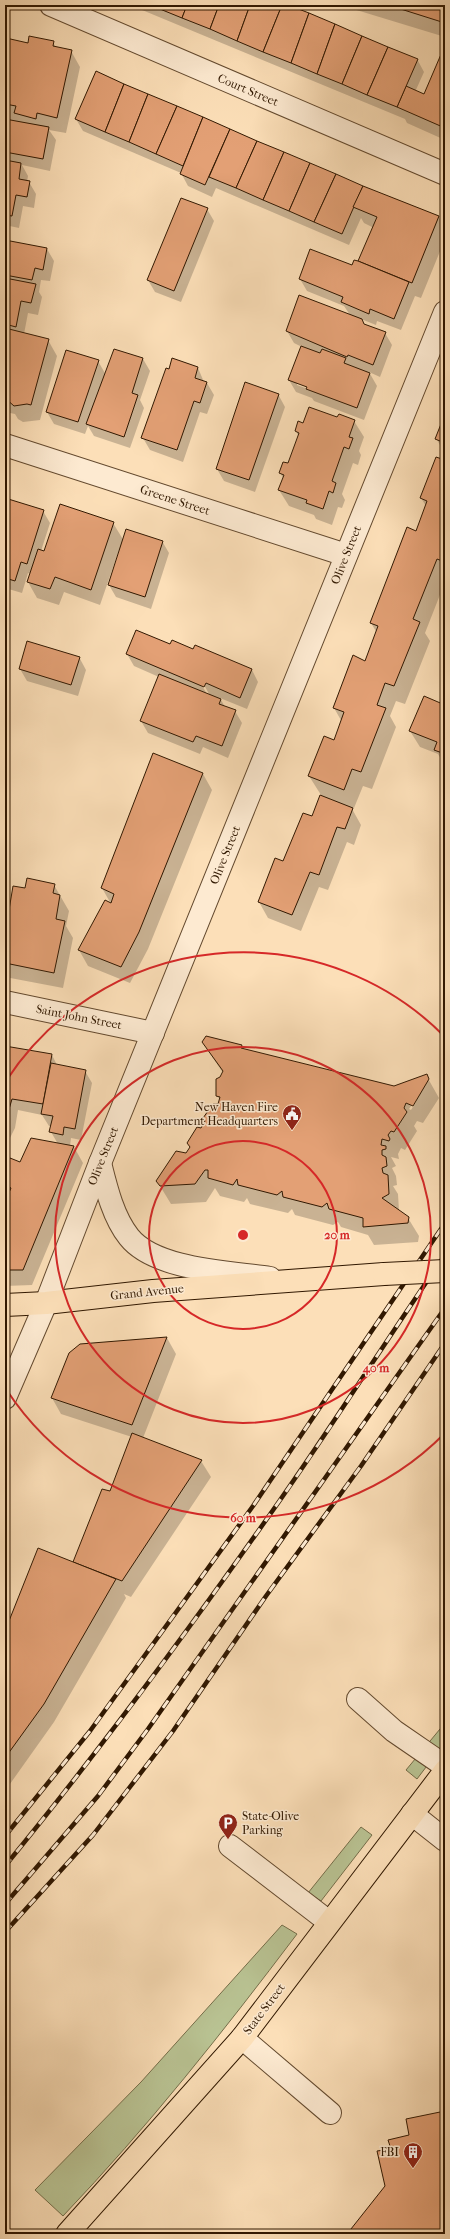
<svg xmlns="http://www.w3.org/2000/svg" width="450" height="2239" viewBox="0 0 450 2239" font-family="'IM FELL French Canon',serif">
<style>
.green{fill:#b9c393;stroke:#756e4a}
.shadow{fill:#0003;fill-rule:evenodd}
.building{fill:#e3a075;stroke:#311801}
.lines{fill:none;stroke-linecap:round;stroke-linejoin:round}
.minor-casing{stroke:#644a2f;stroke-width:24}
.major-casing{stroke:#311801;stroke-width:24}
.minor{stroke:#fdead1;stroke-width:22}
.major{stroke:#fcdfb8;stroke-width:22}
.rail-casing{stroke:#311801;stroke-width:4.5}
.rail{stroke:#fdead1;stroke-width:3;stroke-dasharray:9;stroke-linecap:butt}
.major-bridge-casing{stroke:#311801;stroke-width:24;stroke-linecap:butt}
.major-bridge{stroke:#fcdfb8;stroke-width:22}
.ring{fill:none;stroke:#d62828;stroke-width:2}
.labels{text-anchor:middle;stroke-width:3;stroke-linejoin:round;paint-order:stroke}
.street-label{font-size:12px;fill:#311801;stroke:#fdead1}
.poi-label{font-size:12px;fill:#311801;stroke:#fdead1;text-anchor:end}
.centre{fill:#d62828;stroke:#fdead1;stroke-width:2}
.ring-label{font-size:12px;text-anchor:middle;font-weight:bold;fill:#d62828;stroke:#fdead1;stroke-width:3;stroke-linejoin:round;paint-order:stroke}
</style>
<rect width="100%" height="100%" fill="#fcdfb8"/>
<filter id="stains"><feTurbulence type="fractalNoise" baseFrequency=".005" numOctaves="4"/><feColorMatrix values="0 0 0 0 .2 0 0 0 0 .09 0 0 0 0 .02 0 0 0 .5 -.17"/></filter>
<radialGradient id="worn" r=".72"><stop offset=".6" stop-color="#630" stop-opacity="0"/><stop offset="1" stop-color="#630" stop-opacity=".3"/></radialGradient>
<g class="green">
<path d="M445,1723V1742L417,1779L406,1770Z"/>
<path d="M361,1827L372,1835L321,1901L308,1893Z"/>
<path d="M282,1925L297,1934C223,2032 147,2128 63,2216L35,2190L141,2082Z"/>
</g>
<g class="shadow">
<path d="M130,5H286L417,59L424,72L415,92L424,95L445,48V140L407,123L405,119Z"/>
<path d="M340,5H445V37Z"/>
<path d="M53,42L56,48L71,51L80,67L66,133L49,130L56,140L50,171L22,165L28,176L27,182H29L36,194L34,208L23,206L19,228L5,225V43Z"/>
<path d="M96,73L362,187L438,216L445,228V239L421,298L415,296L401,330L377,321L376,325L361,319L365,326L385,333L392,345L380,377L369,372L377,386L364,420L314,401L312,398L296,392L289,380L302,347L294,343L287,331L350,315L344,306L307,291L300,279L361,264L359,261L374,228L364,223L361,218L349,245L216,188L212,197L188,186L181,173L83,131L76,119ZM297,383L312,388L311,390L297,385Z"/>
<path d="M207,209L214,221L181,302L155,292L148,280Z"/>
<path d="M5,241L47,249L54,261L50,281L41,280L39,292L42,297L38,315L28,313L24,334L48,340L57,356L40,420L23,422L18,419L15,414L5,412Z"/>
<path d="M143,359L150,371L140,400L144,408L130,448L94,436L88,426L85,434L54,424L47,412L98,361L106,375Z"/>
<path d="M198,368L204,382L207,383L214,395L207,414L200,412L183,462L150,450L143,438L169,370Z"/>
<path d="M278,394L285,407L255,492L224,481L217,469Z"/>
<path d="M445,417V454L436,438Z"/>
<path d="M338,419L354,421L364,437L359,451L361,455L358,465L353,463L342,494L345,500L342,508L338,507L332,525L316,519L314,515L289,506L279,490L284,479L280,473L289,465L299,437L296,431L303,424Z"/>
<path d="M445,461V582L425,633L430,641L405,704L396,701L390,716L396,727L372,789L363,786L354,808L351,807L361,825L354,845L347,842L328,890L319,887L301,931L268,918L259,902L312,818L321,795L309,776L334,741L342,722L334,708L366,662L377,633L371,623L416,532L426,506L421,498Z"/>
<path d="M5,499L43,511L50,523L41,551L45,552L113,523L124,541H162L169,553L151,609L116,597L109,585L120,551L119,550L100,605L64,592L59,605L37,598L28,582L31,574L28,573L22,593L5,588Z"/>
<path d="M136,631L171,646L252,670L258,682L247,709L220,698L225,707L235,711L242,723L228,758L203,747L200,754L148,733L141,721L159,677L134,666L127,654ZM203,683L209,694H207L201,684Z"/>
<path d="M79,657L86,670L78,696L27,681L20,669Z"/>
<path d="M445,706V766L438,754L420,747L410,731Z"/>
<path d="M154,754L203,774L212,790L148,949L130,983L88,966L79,950L111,904L102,888Z"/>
<path d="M54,885L69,911L66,926L73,938L63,988L5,977V911H10L25,889Z"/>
<path d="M203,1043L241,1046L243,1049L394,1087L426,1075L439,1098L423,1123L417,1121L414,1126L417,1131L405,1150L401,1148L398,1154L399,1159L391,1157L396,1166L392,1168L396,1176L397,1185L393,1186L398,1194L399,1211L408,1218L419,1236L418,1242L374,1245L368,1235L341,1227L338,1222L333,1225L295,1215L292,1209L288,1213L250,1204L247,1198L244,1202L220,1196L215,1188L206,1202L171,1204L157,1181L186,1154L220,1100L217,1095L223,1073ZM415,1100H417L411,1110L409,1109Z"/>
<path d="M5,1047L52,1055L57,1065L85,1071L92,1083L81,1140L71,1138L70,1146L74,1147L83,1163L32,1285L5,1286V1204L8,1198L5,1197V1166L21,1163L58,1144L51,1132L52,1126H49L42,1115L18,1110L15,1128L7,1144H5Z"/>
<path d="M167,1338L176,1354L143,1438L201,1461L211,1477L131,1597L124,1594L126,1598L54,1722L5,1791V1633L76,1564L111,1493L132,1437L61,1414L52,1398L81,1345Z"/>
</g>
<g class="building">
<path d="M156,5H187L182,18L155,7Z"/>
<path d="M187,5H219L210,29L182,18Z"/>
<path d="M219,5H250L237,41L210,29Z"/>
<path d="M250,5H282L263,52L237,41Z"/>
<path d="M282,5H288L309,13L291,63L263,52Z"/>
<path d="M388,5H445V23Z"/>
<path d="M309,13L335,24L317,74L291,63Z"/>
<path d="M335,24L362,36L342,84L317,74Z"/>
<path d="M29,36L54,41L53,46L72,50L57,118L37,113L36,119L14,113L16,106L5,104L6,38L28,43Z"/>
<path d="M362,36L388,47L367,95L342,84Z"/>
<path d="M445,45V128L397,107L406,86L424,94Z"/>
<path d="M388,47L418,59L397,107L367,95Z"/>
<path d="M96,71L124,84L105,132L75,119Z"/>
<path d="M124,84L148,94L129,142L105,132Z"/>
<path d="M148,94L177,106L156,154L129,142Z"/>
<path d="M177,106L203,117L183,166L156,154Z"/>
<path d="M203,117L230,129L205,185L180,174Z"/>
<path d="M5,119L49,127L43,159L5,152Z"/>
<path d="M230,129L257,141L236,188L209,177Z"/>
<path d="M257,141L284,152L263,200L236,188Z"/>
<path d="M284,152L310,163L289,211L263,200Z"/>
<path d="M5,160L21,163L19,179L30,181L27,197L16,195L12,216L5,215Z"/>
<path d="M310,163L336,174L314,222L289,211Z"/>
<path d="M336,174L363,186L342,234L314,222Z"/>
<path d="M363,186L439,216L412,283L358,261L377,217L353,207Z"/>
<path d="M181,198L208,208L174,291L147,280Z"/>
<path d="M5,240L47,248L43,270L35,268L32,280L5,275Z"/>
<path d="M310,249L352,265L354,260L358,261L409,282L394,319L370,309L369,314L341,302L343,297L299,279Z"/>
<path d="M5,278L36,284L31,303L21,301L16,327L5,324Z"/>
<path d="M299,295L362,319L364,324L386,332L373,365L348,355L347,357L286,331Z"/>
<path d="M5,328L49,339L31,405L27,404L14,406L5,398Z"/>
<path d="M301,346L320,353L322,349L346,358L344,363L370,373L357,408L306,389L307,387L288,380Z"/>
<path d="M114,349L143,358L132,393L138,395L124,437L86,424Z"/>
<path d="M66,350L99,360L78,422L46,412Z"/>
<path d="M172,358L198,367L195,378L207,382L200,403L194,401L177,450L141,438L166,368L169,369Z"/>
<path d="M245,382L279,394L249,480L216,469Z"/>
<path d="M309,407L337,417L339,414L355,420L349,437L353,438L349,449L344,447L332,481L336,483L333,493L329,491L323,509L306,503L307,500L278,490L284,475L279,473L283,462L288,463L299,433L295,431L298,421L303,423Z"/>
<path d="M445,414V443L435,439Z"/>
<path d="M436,457L445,460V562L437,559L413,619L420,622L394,686L385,683L377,705L386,708L361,772L352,769L344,790L308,776L324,736L334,740L344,712L333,708L353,655L365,661L378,626L370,623L407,527L416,531L427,501L420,498Z"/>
<path d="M5,498L44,510L27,564L21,562L15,581L5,578Z"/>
<path d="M60,504L114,522L91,590L55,577L50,589L27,582L38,549L44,551Z"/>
<path d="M126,529L163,541L145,597L108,585Z"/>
<path d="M136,630L170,644L172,640L193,649L195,645L252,669L240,698L206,683L204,687L126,654Z"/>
<path d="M27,641L80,657L71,685L19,669Z"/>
<path d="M159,674L221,699L219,704L236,710L222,746L196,736L193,742L140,721Z"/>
<path d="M424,696L445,705V754L434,750L437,742L409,731Z"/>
<path d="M153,753L203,773L139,932L121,967L78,950L105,900L111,903L114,894L101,888Z"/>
<path d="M320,795L353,808L345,829L337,827L319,875L310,872L292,915L258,902L275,858L283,861L303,813L312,816Z"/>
<path d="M27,878L55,884L53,893L60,895L56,919L65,921L54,973L5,963V910H9L13,886L25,888Z"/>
<path d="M206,1036L242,1045L241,1048L394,1086L427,1074L429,1079L413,1106L406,1103L404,1108L407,1112L394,1132L391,1131L388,1135L390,1139L389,1141L382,1139L381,1145L386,1146V1149L382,1150V1155L386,1157L387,1166L382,1168L383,1173L388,1175L389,1194L382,1198L409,1217L408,1223L363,1227V1218L329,1209L327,1203L322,1207L283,1197L282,1191L277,1195L238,1185L237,1179L233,1185L208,1178V1170H205L195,1184L160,1186L156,1181L176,1151L186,1153L190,1147L187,1143L197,1127L201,1128L205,1121L203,1118L213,1104H218L220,1097L216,1096V1079L220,1077L223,1071L202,1042Z"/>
<path d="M5,1046L52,1054L43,1104L12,1099L5,1123Z"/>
<path d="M51,1063L86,1070L75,1129L64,1127L63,1135L49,1132L53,1116L41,1114Z"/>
<path d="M31,1138L74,1146L23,1270H5V1202L11,1188L5,1185V1165L7,1166L10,1158L20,1162Z"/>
<path d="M167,1337L132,1425L51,1398L69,1353L80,1344Z"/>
<path d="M132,1433L202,1460L122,1581L73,1562L102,1489L110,1491Z"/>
<path d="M38,1548L116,1579L44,1704L5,1758V1631Z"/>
<path d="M445,2111V2234H347L385,2186L377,2151L391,2149L388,2140L409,2135L406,2119Z"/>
</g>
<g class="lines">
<defs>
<g id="minor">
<path d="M51,5L445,174"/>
<path d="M5,445L346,555"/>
<path d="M5,1002L153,1033"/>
<path d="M100,1163C106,1187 113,1217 129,1237C155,1270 230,1272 270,1278"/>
<path d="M5,1398L46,1303L100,1163L445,312"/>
<path d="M358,1699L394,1731L445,1766"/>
<path d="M412,1814L445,1840"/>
<path d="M230,1846L329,1922"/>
<path d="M242,2038L330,2113"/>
</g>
<g id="major">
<path d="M5,1305L46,1303L153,1291L384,1274"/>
<path d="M67,2234L242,2038L445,1771"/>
</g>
</defs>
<use href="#minor" class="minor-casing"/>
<use href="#major" class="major-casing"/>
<use href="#minor" class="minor"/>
<use href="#major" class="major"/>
<defs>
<g id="rail">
<path d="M5,1836L90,1731L253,1506L445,1223"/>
<path d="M5,1866C101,1749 191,1627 278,1503C335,1422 388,1337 445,1255"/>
<path d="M5,1904L98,1796L148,1729L445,1308"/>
<path d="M5,1932L93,1835L173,1731L266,1596L361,1466L445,1343"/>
</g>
</defs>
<use href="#rail" class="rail-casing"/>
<use href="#rail" class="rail"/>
<defs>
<path id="major-bridge" d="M384,1274L445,1271"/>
</defs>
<use href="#major-bridge" class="major-bridge-casing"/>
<use href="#major-bridge" class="major-bridge"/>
</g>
<g class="ring">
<circle cx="243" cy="1235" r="94"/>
<circle cx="243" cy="1235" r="188"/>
<path d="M445 1433A283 283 0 0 1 6 1389M6 1081A283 283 0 0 1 445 1037"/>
</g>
<defs>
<symbol id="civic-pin" viewBox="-11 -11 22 30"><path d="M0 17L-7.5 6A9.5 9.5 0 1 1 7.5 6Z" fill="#8f2418" stroke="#fdead1"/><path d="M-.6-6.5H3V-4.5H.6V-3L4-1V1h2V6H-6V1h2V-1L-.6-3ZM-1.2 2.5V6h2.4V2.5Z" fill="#fff"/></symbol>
<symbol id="parking-pin" viewBox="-11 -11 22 30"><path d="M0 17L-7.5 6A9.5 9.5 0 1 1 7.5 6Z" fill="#8f2418" stroke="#fdead1"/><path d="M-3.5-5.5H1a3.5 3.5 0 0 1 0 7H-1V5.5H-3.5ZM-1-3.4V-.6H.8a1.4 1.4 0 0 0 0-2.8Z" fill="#fff"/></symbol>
<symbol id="building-pin" viewBox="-11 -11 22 30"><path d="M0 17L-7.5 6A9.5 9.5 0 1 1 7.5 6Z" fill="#8f2418" stroke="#fdead1"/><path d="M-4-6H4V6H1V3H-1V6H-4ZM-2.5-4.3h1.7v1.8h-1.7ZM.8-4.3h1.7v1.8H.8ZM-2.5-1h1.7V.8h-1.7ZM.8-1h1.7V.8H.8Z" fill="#fff"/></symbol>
</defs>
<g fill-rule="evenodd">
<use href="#civic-pin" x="281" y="1103" width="22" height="30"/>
<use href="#parking-pin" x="217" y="1812" width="22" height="30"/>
<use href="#building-pin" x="402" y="2141" width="22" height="30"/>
</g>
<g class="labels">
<g class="street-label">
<text transform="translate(248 90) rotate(23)" y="4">Court Street</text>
<text transform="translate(175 500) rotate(18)" y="4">Greene Street</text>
<text transform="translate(346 555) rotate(-68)" y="4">Olive Street</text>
<text transform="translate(225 855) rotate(-68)" y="4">Olive Street</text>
<text transform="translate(79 1017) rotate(11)" y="4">Saint John Street</text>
<text transform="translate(103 1156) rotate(-68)" y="4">Olive Street</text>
<text transform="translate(147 1292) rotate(-6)" y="4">Grand Avenue</text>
<text transform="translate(264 2009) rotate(-53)" y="4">State Street</text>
</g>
<g class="poi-label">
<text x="278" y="1111">New Haven Fire<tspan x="278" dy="14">Department Headquarters</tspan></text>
<text x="242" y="1820" text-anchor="start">State-Olive<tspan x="242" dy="14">Parking</tspan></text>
<text x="399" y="2156">FBI</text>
</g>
</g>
<circle cx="243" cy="1235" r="6" class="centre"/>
<g class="ring-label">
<text x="337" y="1239">20 m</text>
<text x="376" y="1372">40 m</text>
<text x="243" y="1522">60 m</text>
</g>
<rect width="450" height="2239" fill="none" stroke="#fcdfb8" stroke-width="20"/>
<rect x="6" y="6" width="438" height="2227" fill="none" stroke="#311801" stroke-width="2"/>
<rect x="10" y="10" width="430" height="2219" fill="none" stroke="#311801"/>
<rect width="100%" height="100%" filter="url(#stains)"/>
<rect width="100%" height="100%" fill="url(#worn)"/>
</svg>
